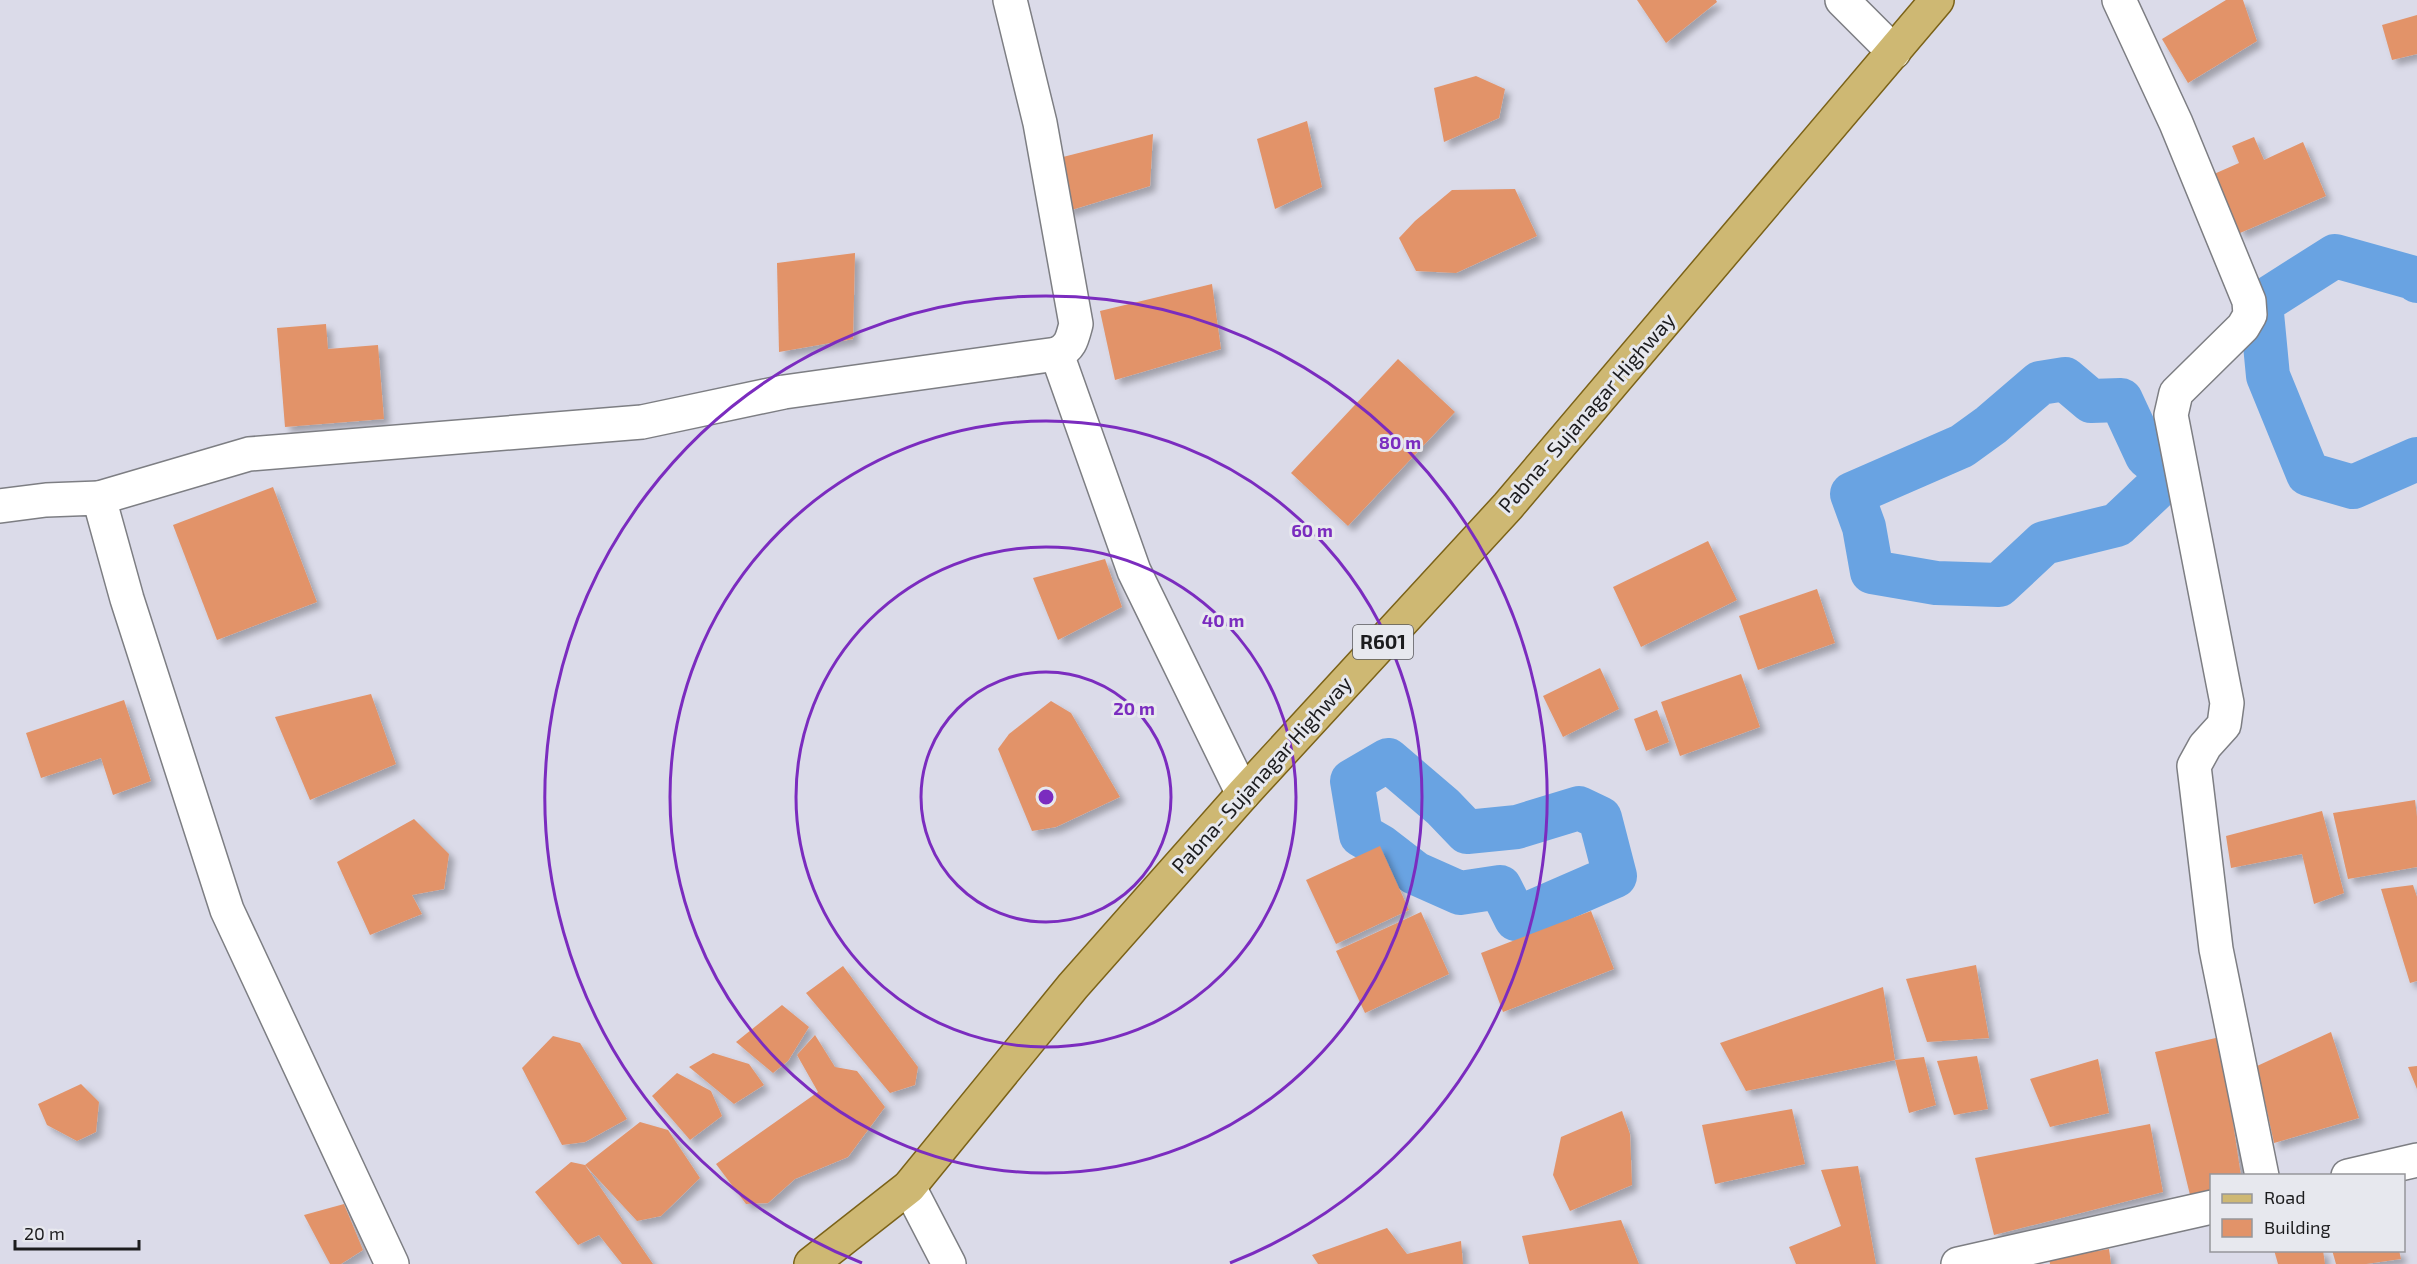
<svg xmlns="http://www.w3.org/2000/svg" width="2417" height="1264" viewBox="0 0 2417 1264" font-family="'Exo 2',sans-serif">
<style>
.built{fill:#dbdbe9;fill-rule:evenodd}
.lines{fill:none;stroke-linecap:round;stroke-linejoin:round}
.canal{stroke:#69a3e2;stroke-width:44}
.building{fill:#e29369;filter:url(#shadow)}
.street-casing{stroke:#7d7e83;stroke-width:36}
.primary-casing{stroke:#7b6218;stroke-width:36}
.street{stroke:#fff;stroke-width:33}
.primary{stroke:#ceb873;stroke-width:33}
.ring{fill:none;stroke:#7b2cbf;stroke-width:3}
.labels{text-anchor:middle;stroke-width:6;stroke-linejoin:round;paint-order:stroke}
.shield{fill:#e7e8ee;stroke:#59595c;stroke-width:1.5}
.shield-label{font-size:20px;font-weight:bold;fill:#1c1c1e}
.street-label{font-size:21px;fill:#1c1c1e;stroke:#e7e8ee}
.centre{fill:#7b2cbf;stroke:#e7e8ee;stroke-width:3}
.ring-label{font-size:18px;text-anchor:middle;font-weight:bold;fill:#7b2cbf;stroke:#e7e8ee;stroke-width:6;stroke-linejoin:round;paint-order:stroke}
</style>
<defs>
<filter id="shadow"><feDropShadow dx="5.5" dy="5.5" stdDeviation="3" flood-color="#0004"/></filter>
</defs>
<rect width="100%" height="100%" fill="#e7e8ee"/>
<path class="built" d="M0,0H2417V1264H0ZM2212,1176H2404V1250H2212Z"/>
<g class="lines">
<g class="canal">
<path d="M2417,281L2414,278L2335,256L2261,303L2268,376L2308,474L2353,487L2417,459"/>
<path d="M2065,379L2091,401L2121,400L2147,456L2170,475L2117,525L2044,543L1999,585L1936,583L1872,572L1864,527L1852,494L1962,446L1991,425L2040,383Z"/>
<path d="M1388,760L1443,807L1467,832L1517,827L1579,808L1600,818L1615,876L1516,919L1500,887L1460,893L1415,873L1380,846L1361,835L1352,781Z"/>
</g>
</g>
<g class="building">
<path d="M1637,0H1716L1717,2L1666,43Z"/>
<path d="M2226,0H2243L2257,41L2188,83L2162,39Z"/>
<path d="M2417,15V54L2392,60L2382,25Z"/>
<path d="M1476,76L1505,89L1499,118L1444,142L1434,88Z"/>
<path d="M1307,121L1322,187L1275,209L1257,139Z"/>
<path d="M1153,134L1150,186L1065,212L1059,158Z"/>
<path d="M2254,137L2264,160L2303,142L2326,196L2240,233L2214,174L2239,163L2232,146Z"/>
<path d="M1515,189L1537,236L1456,273L1416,271L1399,238L1415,221L1452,190Z"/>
<path d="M855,253L853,339L779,352L777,263Z"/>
<path d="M1212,284L1221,349L1115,380L1100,311Z"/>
<path d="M326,324L328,349L378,345L384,419L285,427L277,328Z"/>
<path d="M1398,359L1455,412L1348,526L1291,473Z"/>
<path d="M273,487L317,602L217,640L173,525Z"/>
<path d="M1708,541L1737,600L1641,647L1613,587Z"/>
<path d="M1105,559L1122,607L1058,640L1033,578Z"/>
<path d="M1817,589L1835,643L1758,670L1739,616Z"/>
<path d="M1600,668L1619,709L1563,737L1543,696Z"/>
<path d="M1741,674L1760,727L1680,756L1661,702Z"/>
<path d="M371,694L396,764L310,800L275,717Z"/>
<path d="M124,700L151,781L113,795L101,758L41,778L26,733Z"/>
<path d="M1051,701L1071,713L1120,797L1056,827L1032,831L998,749L1009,734Z"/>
<path d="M1657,710L1669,742L1646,751L1634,719Z"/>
<path d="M2415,800L2417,817V867L2348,879L2333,813Z"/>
<path d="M2322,811L2344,893L2314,904L2302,854L2231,868L2226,836Z"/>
<path d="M414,819L449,854L444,889L412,895L422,914L370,935L337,862Z"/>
<path d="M1380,846L1409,910L1336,944L1306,880Z"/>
<path d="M2413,885L2417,897V981L2410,983L2381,889Z"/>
<path d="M1591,911L1614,969L1503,1012L1481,953Z"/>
<path d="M1421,912L1449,974L1365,1013L1336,951Z"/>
<path d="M1976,965L1989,1038L1927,1042L1906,979Z"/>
<path d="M843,966L918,1067L915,1085L890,1093L806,993Z"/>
<path d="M1883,987L1895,1060L1746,1091L1720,1043Z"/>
<path d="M782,1005L809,1027L788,1061L773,1073L736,1042Z"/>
<path d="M2331,1032L2359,1118L2274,1143L2257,1066Z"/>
<path d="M815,1035L835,1067L857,1071L885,1107L848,1157L795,1179L768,1203L746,1204L716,1164L818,1092L797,1055Z"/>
<path d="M553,1036L580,1043L627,1119L585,1142L562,1145L522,1068Z"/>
<path d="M2220,1037L2241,1176H2212V1193L2191,1199L2155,1052Z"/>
<path d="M713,1053L749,1064L764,1085L734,1104L689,1067Z"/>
<path d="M1977,1056L1988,1109L1954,1115L1937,1061Z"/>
<path d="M1924,1057L1936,1105L1909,1113L1895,1060Z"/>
<path d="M2098,1059L2109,1113L2050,1127L2030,1079Z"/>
<path d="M2417,1066V1089L2408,1067Z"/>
<path d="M677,1073L711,1091L722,1116L690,1140L652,1096Z"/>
<path d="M81,1084L99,1102L96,1132L77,1141L47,1125L38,1104Z"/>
<path d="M1792,1109L1805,1164L1715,1184L1702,1125Z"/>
<path d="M1622,1111L1630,1134L1632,1185L1570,1211L1553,1175L1561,1137Z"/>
<path d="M640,1122L668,1130L700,1178L661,1216L637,1221L585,1165L653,1264H622L599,1235L578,1245L535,1192L571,1162L585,1165Z"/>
<path d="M2150,1124L2163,1192L1994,1235L1975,1158Z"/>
<path d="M1858,1166L1876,1264H1796L1789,1247L1841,1226L1821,1170Z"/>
<path d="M344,1204L363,1250L341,1264H330L304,1215Z"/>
<path d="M1621,1220L1639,1264H1529L1522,1236Z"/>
<path d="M1387,1228L1407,1254L1461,1241L1463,1264H1318L1312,1255Z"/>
<path d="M2109,1249L2111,1264H2050L2049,1259Z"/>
<path d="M2274,1250H2323L2325,1264H2278Z"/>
<path d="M2332,1250H2399L2401,1259L2366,1264H2336Z"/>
</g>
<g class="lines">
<defs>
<g id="street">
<path d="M1010,0L1040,123L1076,324C1072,339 1071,347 1057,354L1134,571L1243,794"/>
<path d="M1842,0L1894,52"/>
<path d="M2119,0L2176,123L2249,301L2250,315L2243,327L2176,393L2171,415L2227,703L2224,725L2205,746L2194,766L2216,949L2262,1176"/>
<path d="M99,498L249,454L642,422L784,392L1057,354"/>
<path d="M0,506L46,500L99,498L127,599L227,910L392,1264"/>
<path d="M2348,1176L2417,1160"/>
<path d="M909,1187L949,1264"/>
<path d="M1958,1264L2212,1207"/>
</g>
<path id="primary" d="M811,1264L909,1187L1073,986L1243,794L1508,506L1937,0"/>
</defs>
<use href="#street" class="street-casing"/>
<use href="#primary" class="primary-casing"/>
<use href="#street" class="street"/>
<use href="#primary" class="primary"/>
</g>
<g class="ring">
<circle cx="1046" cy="797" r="125"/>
<circle cx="1046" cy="797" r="250"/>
<circle cx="1046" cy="797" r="376"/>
<path d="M862 1263A501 501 0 1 1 1230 1263"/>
</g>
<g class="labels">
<rect class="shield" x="1353" y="625" width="60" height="34" rx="4.5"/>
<g class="shield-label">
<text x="1383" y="649">R601</text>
</g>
<g class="street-label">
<text transform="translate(1587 413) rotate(-49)" y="7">Pabna- Sujanagar Highway</text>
<text transform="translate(1262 775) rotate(-48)" y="7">Pabna- Sujanagar Highway</text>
</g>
</g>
<circle cx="1046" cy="797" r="9" class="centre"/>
<g class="ring-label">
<text x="1400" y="449">80 m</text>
<text x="1312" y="537">60 m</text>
<text x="1223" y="627">40 m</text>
<text x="1134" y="715">20 m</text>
</g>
<rect x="2210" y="1174" width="195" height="78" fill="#e7e8ee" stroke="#96969b" stroke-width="1.5"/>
<rect x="2222" y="1194" width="30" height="9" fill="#ceb873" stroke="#96969b" stroke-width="1.5"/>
<text x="2264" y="1204" font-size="18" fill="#1c1c1e">Road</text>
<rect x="2222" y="1219" width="30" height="18" fill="#e29369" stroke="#96969b" stroke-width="1.5"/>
<text x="2264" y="1234" font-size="18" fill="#1c1c1e">Building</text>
<path d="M15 1240v9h124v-9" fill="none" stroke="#1c1c1e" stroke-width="3"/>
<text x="24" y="1240" font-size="18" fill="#1c1c1e" stroke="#e7e8ee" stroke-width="4.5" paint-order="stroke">20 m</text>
</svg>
